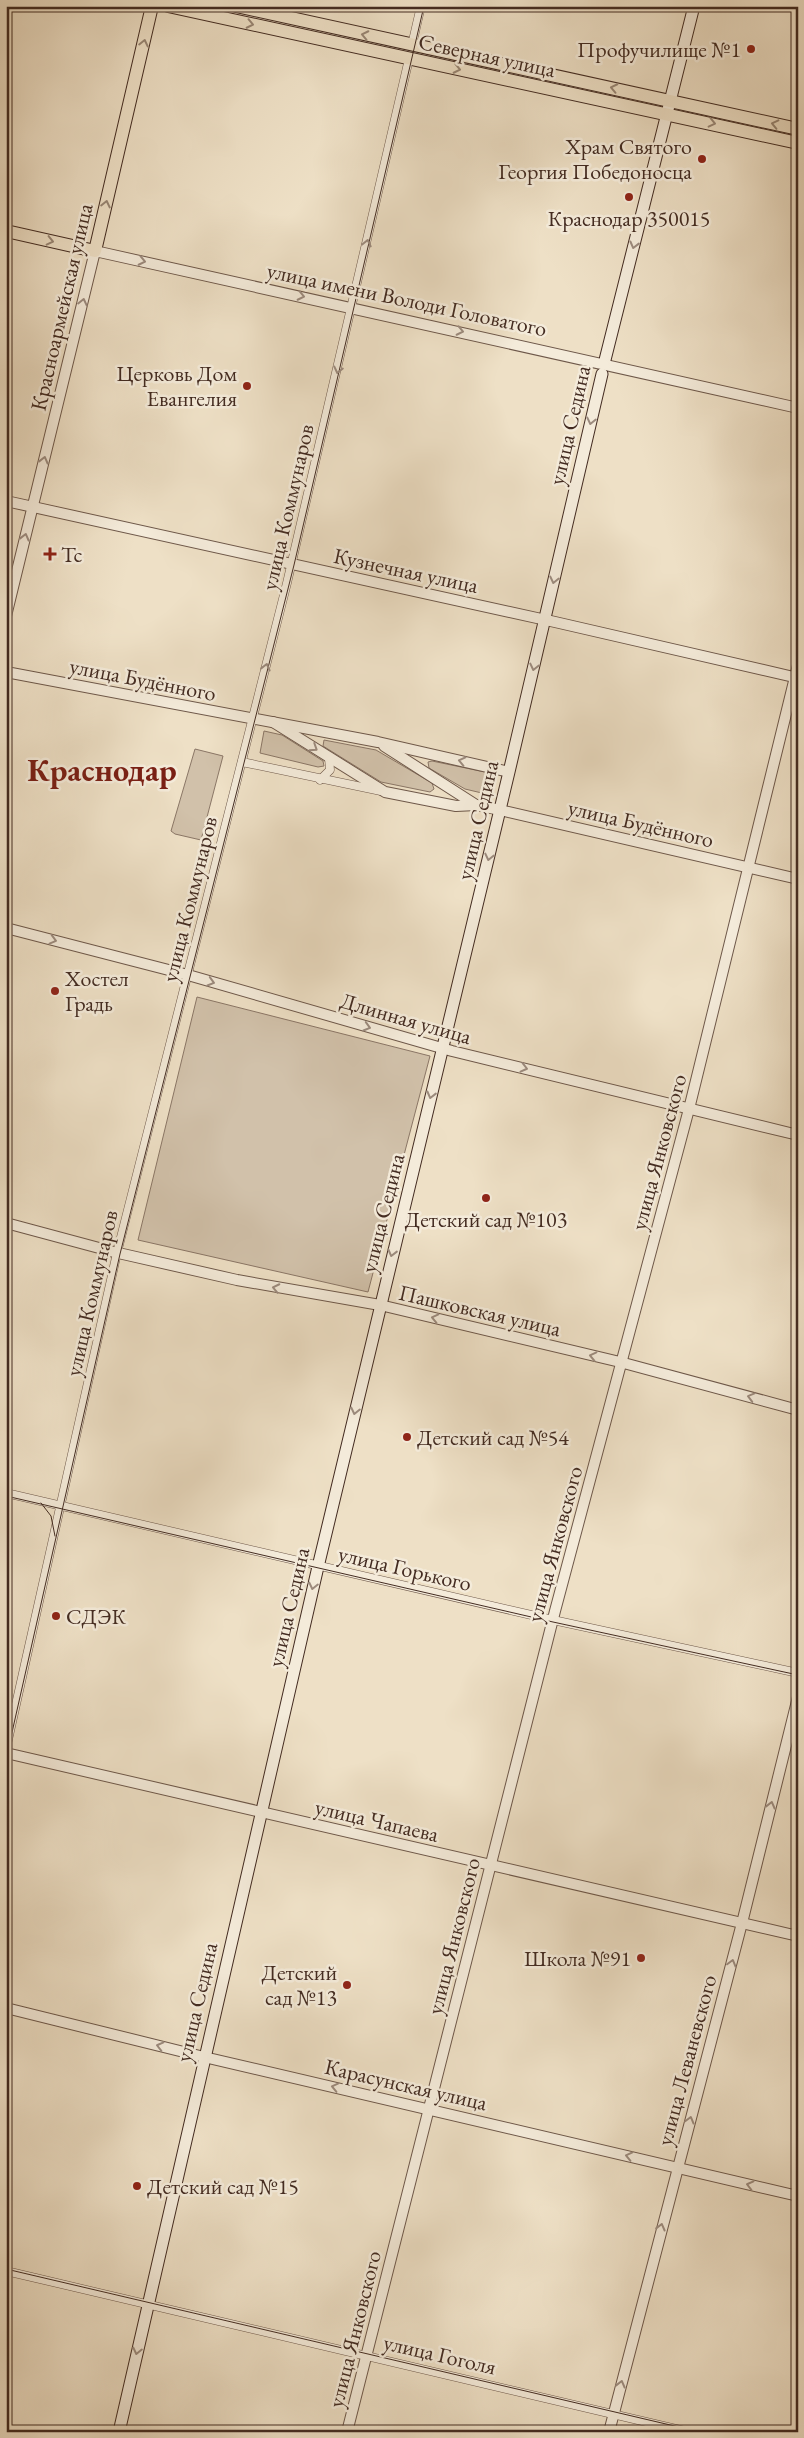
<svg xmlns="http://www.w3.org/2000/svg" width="804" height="2438" viewBox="0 0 804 2438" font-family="'EB Garamond',serif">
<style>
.green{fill:#d1c1aa;stroke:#8a7666}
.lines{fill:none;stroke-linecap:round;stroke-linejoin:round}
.minor-casing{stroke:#6e584a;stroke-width:9}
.tertiary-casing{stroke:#6e584a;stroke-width:12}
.secondary-casing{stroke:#432b21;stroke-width:13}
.primary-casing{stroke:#432b21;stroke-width:14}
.minor{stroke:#f4ebda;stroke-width:8}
.tertiary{stroke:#f4ebda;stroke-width:10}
.secondary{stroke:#f4ebda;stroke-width:11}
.primary{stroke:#eee0c6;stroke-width:12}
.tram{stroke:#432b21;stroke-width:1}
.oneway{stroke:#988674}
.oneway2{stroke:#9c8b7e}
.poi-dot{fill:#8f2418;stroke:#f4ebda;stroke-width:2}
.labels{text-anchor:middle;stroke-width:5;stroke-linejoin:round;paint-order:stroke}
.poi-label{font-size:22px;fill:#432b21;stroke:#f4ebda;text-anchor:end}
.street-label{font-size:22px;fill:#432b21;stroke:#f4ebda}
.town-label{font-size:32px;font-weight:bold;fill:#7a1f14;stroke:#f4ebda}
</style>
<rect width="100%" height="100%" fill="#eee0c6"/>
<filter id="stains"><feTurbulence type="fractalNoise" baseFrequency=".004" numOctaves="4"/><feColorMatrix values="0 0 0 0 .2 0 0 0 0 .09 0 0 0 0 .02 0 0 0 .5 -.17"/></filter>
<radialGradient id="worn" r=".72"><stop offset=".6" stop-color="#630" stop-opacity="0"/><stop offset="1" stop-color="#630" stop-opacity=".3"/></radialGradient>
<g class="green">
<path d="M264,731L282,735L323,761L324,766L318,767L260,753Z"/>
<path d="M324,740L376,750L432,783L434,789L430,792L381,782L323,746Z"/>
<path d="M195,749L223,756L201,840L175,834L171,831Z"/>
<path d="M432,761L490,773L486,794L465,789L429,768L428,762Z"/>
<path d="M197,997L430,1056L368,1292L138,1240Z"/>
</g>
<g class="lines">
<defs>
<g id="minor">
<path d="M412,45L421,6"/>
<path d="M242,762L381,791"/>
<path d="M320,780L330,770L329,758"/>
<path d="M6,1493L553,1620L798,1673"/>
<path d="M6,1749L117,1253L287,583L409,59"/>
<path d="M6,2271L689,2432"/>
</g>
<g id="tertiary">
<path d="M6,501L555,622L798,678"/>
<path d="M6,616L95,251L798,408"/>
<path d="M6,672L378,742L509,772"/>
<path d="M273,722L385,792L456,806L476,805L500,810L798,879"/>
<path d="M384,746L476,805"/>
<path d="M6,928L188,975L452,1051L798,1135"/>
<path d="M6,1223L114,1252L237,1280L380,1305L620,1362L798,1410"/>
<path d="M6,1753L798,1936"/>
<path d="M6,2008L204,2057L798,2196"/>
<path d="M347,2432L555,1611L689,1109L798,665"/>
<path d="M609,2432L742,1923L798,1697"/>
</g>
<g id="secondary">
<path d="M604,364L694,6"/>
<path d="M119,2432L317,1571L509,772L602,374"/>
</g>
<g id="primary">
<path d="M168,6L798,143"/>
<path d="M236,6L798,129"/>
<path d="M6,231L95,251L152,6"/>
</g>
</defs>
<use href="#minor" class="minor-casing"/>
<use href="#tertiary" class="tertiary-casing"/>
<use href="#secondary" class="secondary-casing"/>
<use href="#primary" class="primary-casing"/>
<use href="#minor" class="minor"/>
<use href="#tertiary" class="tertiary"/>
<use href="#secondary" class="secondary"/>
<use href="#primary" class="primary"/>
<g class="tram">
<path d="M6,1496L553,1622L798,1675"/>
<path d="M41,1503L51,1516L55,1536"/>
<path d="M6,1759L120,1254L294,565L424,6"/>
<path d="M6,2269L700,2432"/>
</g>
</g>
<defs><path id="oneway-chevron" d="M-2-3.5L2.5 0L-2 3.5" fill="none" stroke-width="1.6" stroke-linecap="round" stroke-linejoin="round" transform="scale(1.25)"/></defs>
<g class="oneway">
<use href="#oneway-chevron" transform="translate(250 24) rotate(12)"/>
<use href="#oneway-chevron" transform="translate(365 35) rotate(-168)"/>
<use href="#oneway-chevron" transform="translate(144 43) rotate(-77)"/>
<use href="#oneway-chevron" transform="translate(457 69) rotate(12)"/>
<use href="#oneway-chevron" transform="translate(614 88) rotate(-168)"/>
<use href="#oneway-chevron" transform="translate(712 123) rotate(13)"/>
<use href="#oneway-chevron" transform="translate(775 124) rotate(-167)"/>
<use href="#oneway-chevron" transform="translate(106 204) rotate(-77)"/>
<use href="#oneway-chevron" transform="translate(50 241) rotate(13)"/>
</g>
<g class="oneway2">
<use href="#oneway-chevron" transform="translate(367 243) rotate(-77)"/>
<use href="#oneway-chevron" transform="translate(634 245) rotate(104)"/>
<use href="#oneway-chevron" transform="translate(142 261) rotate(12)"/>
<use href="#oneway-chevron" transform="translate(301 296) rotate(12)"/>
<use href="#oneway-chevron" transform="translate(83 302) rotate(-77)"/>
<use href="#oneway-chevron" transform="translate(460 331) rotate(12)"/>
<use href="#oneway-chevron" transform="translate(338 370) rotate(103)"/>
<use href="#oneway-chevron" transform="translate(591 421) rotate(103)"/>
<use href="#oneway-chevron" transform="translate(44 460) rotate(-76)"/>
<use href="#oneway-chevron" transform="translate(25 537) rotate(-76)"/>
<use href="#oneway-chevron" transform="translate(554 580) rotate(103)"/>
<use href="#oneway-chevron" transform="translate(266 667) rotate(-76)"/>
<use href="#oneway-chevron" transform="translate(534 667) rotate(103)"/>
<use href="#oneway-chevron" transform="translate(314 748) rotate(33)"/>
<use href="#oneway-chevron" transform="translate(462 761) rotate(-167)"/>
<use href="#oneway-chevron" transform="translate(489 857) rotate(103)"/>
<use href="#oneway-chevron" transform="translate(53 940) rotate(15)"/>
<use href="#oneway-chevron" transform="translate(211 982) rotate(16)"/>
<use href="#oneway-chevron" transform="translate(367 1027) rotate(16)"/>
<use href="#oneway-chevron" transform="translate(524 1068) rotate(14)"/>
<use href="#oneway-chevron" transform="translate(431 1095) rotate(104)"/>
<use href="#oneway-chevron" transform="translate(392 1253) rotate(104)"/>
<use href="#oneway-chevron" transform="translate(276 1288) rotate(-168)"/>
<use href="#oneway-chevron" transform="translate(435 1318) rotate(-167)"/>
<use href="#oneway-chevron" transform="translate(593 1356) rotate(-167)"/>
<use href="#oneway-chevron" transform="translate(751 1397) rotate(-165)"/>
<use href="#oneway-chevron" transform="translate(355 1411) rotate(103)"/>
<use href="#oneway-chevron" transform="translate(313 1586) rotate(103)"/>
<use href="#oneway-chevron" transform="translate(771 1805) rotate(-76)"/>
<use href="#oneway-chevron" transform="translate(732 1963) rotate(-75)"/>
<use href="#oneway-chevron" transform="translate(160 2046) rotate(-166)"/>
<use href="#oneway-chevron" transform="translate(335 2087) rotate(-167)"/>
<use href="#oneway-chevron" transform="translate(690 2120) rotate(-75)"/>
<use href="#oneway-chevron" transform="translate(629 2156) rotate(-167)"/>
<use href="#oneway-chevron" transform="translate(750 2185) rotate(-166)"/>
<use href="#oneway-chevron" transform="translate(661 2227) rotate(-76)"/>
<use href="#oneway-chevron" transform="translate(137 2351) rotate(103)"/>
<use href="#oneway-chevron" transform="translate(621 2384) rotate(-76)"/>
</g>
<g class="poi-dot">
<circle cx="751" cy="49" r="5"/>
<circle cx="702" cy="159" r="5"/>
<circle cx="629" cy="197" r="5"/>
<circle cx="247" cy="386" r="5"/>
<path d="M47.5 546.5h5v5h5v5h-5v5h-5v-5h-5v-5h5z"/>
<circle cx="55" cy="991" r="5"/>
<circle cx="486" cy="1198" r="5"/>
<circle cx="407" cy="1437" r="5"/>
<circle cx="56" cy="1616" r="5"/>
<circle cx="641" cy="1958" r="5"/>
<circle cx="347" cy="1985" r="5"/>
<circle cx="137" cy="2186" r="5"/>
</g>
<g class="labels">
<g class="poi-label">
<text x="741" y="57">Профучилище №1</text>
<text x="692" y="154">Храм Святого<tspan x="692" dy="25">Георгия Победоносца</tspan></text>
<text x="629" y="226" text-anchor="middle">Краснодар 350015</text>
<text x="237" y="381">Церковь Дом<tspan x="237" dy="25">Евангелия</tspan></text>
<text x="61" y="562" text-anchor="start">Тс</text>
<text x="65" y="986" text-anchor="start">Хостел<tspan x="65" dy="25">Градь</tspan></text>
<text x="486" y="1227" text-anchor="middle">Детский сад №103</text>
<text x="417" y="1445" text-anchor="start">Детский сад №54</text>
<text x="66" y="1624" text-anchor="start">СДЭК</text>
<text x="631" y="1966">Школа №91</text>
<text x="337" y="1980">Детский<tspan x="337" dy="25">сад №13</tspan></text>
<text x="147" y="2194" text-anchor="start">Детский сад №15</text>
</g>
<g class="street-label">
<text transform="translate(487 55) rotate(12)" y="8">Северная улица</text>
<text transform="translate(407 299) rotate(12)" y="8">улица имени Володи Головатого</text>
<text transform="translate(61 307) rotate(-77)" y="8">Красноармейская улица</text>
<text transform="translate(569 425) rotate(-77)" y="8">улица Седина</text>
<text transform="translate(287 507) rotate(-77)" y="8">улица Коммунаров</text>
<text transform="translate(406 570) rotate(12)" y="8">Кузнечная улица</text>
<text transform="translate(143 679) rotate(11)" y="8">улица Будённого</text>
<text transform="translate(477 820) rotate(-77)" y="8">улица Седина</text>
<text transform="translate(641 823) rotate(13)" y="8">улица Будённого</text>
<text transform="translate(189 899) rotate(-76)" y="8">улица Коммунаров</text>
<text transform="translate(406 1018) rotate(16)" y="8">Длинная улица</text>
<text transform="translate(658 1152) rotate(-75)" y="8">улица Янковского</text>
<text transform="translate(382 1213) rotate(-76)" y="8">улица Седина</text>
<text transform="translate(91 1293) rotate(-77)" y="8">улица Коммунаров</text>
<text transform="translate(480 1310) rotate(13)" y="8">Пашковская улица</text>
<text transform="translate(554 1544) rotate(-75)" y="8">улица Янковского</text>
<text transform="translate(405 1568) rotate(13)" y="8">улица Горького</text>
<text transform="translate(288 1607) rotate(-77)" y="8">улица Седина</text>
<text transform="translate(377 1820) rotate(13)" y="8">улица Чапаева</text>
<text transform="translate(453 1936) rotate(-76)" y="8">улица Янковского</text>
<text transform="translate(196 2002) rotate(-77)" y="8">улица Седина</text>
<text transform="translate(686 2060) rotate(-75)" y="8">улица Леваневского</text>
<text transform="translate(406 2084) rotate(13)" y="8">Карасунская улица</text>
<text transform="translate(354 2329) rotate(-76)" y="8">улица Янковского</text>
<text transform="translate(440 2354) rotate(13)" y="8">улица Гоголя</text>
</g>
<g class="town-label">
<text x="102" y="781">Краснодар</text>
</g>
</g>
<rect width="804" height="2438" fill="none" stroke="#eee0c6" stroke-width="25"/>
<rect x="8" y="8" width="789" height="2423" fill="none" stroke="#432b21" stroke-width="2.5"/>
<rect x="12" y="12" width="779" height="2413" fill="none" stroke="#432b21"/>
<rect width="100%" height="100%" filter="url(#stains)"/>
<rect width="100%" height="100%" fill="url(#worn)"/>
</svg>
